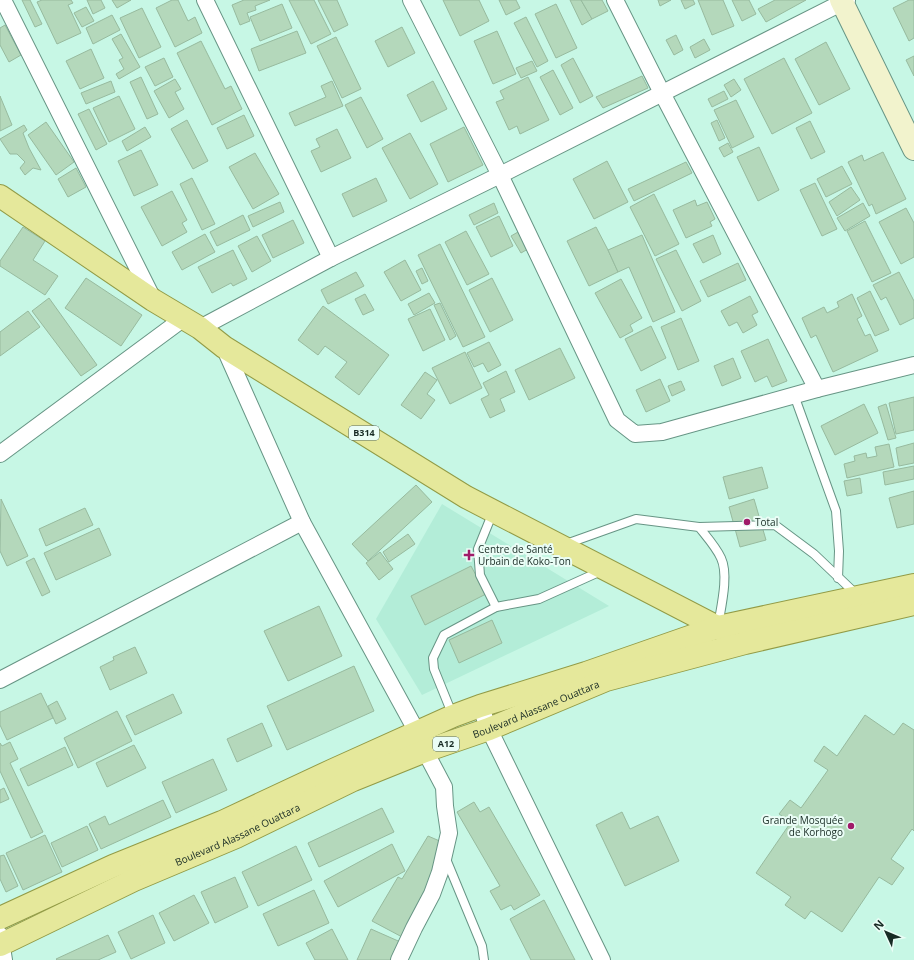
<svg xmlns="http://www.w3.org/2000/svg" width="914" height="960" viewBox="0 0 914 960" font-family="'Open Sans',sans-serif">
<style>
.built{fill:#b3edd8}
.building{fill:#b4d8bb;stroke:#97ba9e}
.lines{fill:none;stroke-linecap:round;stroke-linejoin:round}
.lane-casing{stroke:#679585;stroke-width:10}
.street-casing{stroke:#679585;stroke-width:18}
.secondary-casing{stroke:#679585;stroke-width:24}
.primary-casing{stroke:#929b46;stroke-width:24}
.lane{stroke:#fff;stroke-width:8}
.street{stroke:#fff;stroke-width:16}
.secondary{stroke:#f2f3cd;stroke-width:22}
.primary{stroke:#e5e89b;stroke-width:22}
.poi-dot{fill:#a01b69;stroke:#eafdf6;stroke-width:1.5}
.labels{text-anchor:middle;stroke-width:4;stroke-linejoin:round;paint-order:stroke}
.shield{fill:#eafdf6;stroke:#576a63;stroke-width:1}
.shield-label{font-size:9px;font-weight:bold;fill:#182b24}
.poi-label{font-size:10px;fill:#182b24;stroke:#eafdf6;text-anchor:start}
.street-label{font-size:10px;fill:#182b24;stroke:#eafdf6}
</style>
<rect width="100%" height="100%" fill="#c7f7e5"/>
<path class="built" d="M442,504L609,606L422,695L376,619Z"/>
<g class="building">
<path d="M22,0H30L42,24L35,27Z"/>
<path d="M42,0H71L73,3L68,5L81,33L57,44L37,2Z"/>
<path d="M87,0H101L105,8L93,14Z"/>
<path d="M112,0H131L117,8Z"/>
<path d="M172,0H178L188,21L195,17L202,33L175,47L156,8Z"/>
<path d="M244,0H270L255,6L256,10L247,13L250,21L240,25L232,5Z"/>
<path d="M289,0H314L331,34L311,44Z"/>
<path d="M318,0H337L348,25L334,32Z"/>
<path d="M443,0H479L489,21L460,36Z"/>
<path d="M499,0H516L520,8L506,15Z"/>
<path d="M570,0H581L592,19L582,25Z"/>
<path d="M581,0H602L608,11L592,19Z"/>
<path d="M658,0H671L660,6Z"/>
<path d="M681,0H693L695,4L685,9Z"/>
<path d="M698,0H723L734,26L712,35Z"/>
<path d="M732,0H749L756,14L742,21Z"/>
<path d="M775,0H806L766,22L758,9Z"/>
<path d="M909,0H914V38L909,41L893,8Z"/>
<path d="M282,4L292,28L260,41L250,17Z"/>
<path d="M556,4L577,48L556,58L535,14Z"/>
<path d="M86,7L94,21L82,27L74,13Z"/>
<path d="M142,8L161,47L139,58L120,18Z"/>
<path d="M112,15L120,30L93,44L86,28Z"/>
<path d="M526,17L548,61L537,67L514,23Z"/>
<path d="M5,25L21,55L9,62L0,45V28Z"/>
<path d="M402,27L415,53L388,67L375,41Z"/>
<path d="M297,31L306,53L259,71L251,49Z"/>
<path d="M497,31L516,74L493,84L474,41Z"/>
<path d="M121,34L140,67L119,79L116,74L124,69L119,60L123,58L112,39Z"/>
<path d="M676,35L683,50L674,55L666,40Z"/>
<path d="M336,37L361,89L342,98L317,46Z"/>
<path d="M704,39L710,50L695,58L690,47Z"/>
<path d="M201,41L225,89L231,86L242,109L212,125L177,53Z"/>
<path d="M826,42L850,89L819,105L795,59Z"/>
<path d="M91,49L104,78L80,89L66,61Z"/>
<path d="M914,56V76L906,60Z"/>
<path d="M164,58L173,77L155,86L145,67Z"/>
<path d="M573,58L593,96L580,103L561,65Z"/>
<path d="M784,58L812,113L772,134L744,79Z"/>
<path d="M532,61L537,71L521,78L516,68Z"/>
<path d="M553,70L573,108L560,115L540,77Z"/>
<path d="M642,76L648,88L603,108L596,97Z"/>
<path d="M141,77L158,114L147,119L130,82Z"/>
<path d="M528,77L549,120L520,134L517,126L509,130L496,102L504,99L500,91Z"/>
<path d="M175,79L181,89L175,92L184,109L169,118L154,91Z"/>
<path d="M734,79L741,90L731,97L724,85Z"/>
<path d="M111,81L115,92L86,104L81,93Z"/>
<path d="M332,81L343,106L295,126L289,113L326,97L321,86Z"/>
<path d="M433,81L447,109L421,122L407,95Z"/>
<path d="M724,91L728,99L712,107L708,99Z"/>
<path d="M0,96L12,125L0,131Z"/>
<path d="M119,96L135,129L109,142L93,108Z"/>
<path d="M361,97L383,139L367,148L345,105Z"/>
<path d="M736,100L754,137L732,148L714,110Z"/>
<path d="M89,109L107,144L96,150L78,114Z"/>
<path d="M244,115L254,136L227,149L217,128Z"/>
<path d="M187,120L208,161L193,169L171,129Z"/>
<path d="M717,120L725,138L719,141L711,123Z"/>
<path d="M810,121L825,152L811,159L796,128Z"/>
<path d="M46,122L74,162L56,175L28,135Z"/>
<path d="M24,125L27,130L23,133L29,148L41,170L33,168L25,175L20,168L25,162L17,154H10L0,139Z"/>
<path d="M145,127L151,137L127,151L122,141Z"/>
<path d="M464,127L483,165L448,182L430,144Z"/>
<path d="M337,129L351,158L321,172L311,151L320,147L316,139Z"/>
<path d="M410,133L438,184L410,199L382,148Z"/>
<path d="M728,143L733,152L724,157L719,148Z"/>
<path d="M759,147L779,190L758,201L737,157Z"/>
<path d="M141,150L158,185L134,196L118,161Z"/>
<path d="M883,152L906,199L876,214L872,204L869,206L848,162L862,155L864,161Z"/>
<path d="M255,153L279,194L253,209L229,167Z"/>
<path d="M607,161L628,202L594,219L573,179Z"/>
<path d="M686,162L692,173L634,201L628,189Z"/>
<path d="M842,166L852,184L826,197L817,179Z"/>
<path d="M76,168L86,187L68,197L58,179Z"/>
<path d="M192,178L215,224L202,230L180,184Z"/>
<path d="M376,178L387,201L353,217L342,194Z"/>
<path d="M815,183L837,229L822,236L800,190Z"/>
<path d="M851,187L860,200L837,216L829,202Z"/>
<path d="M172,191L187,220L182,223L187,232L162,246L141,207Z"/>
<path d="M654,194L679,244L655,256L630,207Z"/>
<path d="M695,200L697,206L707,202L715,219L710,222L712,226L686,238L673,210Z"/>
<path d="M280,202L284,212L253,227L248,216Z"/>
<path d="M494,203L498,213L474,225L469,215Z"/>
<path d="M863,203L870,216L845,231L837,218Z"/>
<path d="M906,208L914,223V257L901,264L879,222Z"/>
<path d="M243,215L250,230L217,246L210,232Z"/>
<path d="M499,216L513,246L491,257L476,227Z"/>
<path d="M293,220L304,243L273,258L262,235Z"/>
<path d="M865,221L891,273L872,282L847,231Z"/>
<path d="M23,227L45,241L33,260L58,276L45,295L0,266V261Z"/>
<path d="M596,227L608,250L618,272L589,286L567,241Z"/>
<path d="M466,231L489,274L467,285L445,242Z"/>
<path d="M518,232L528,249L521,253L511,236Z"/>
<path d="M205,234L215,252L182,270L172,252Z"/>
<path d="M642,235L675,312L653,322L629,267L618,272L608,250Z"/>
<path d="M713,235L721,254L703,263L693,244Z"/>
<path d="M257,236L271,261L252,272L238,246Z"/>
<path d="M440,244L485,337L463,347L418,255Z"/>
<path d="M233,250L247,279L233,286L231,283L212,293L198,267Z"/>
<path d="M676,250L701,301L682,311L656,259Z"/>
<path d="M405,260L421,290L401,301L384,272Z"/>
<path d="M738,263L746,280L708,297L700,281Z"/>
<path d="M422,268L428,281L422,284L416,271Z"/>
<path d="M356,272L364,286L328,304L321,290Z"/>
<path d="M899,272L914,301V318L900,325L886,297L881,300L873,285Z"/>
<path d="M86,278L142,315L121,346L65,308Z"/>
<path d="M492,278L513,320L490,332L469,290Z"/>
<path d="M621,279L642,318L630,325L633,331L620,338L595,293Z"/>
<path d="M870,291L889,330L875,336L857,298Z"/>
<path d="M429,293L435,303L414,315L408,304Z"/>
<path d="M365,294L374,310L363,315L355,299Z"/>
<path d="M852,294L862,316L857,319L865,336L870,334L878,351L833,372L816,335L811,338L802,318L824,307L827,313L839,307L837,302Z"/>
<path d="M750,296L758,312L752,315L757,325L743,333L737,322L729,326L721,311Z"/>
<path d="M49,298L97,365L81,376L32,311Z"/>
<path d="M440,303L456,336L450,340L434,305Z"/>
<path d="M323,306L389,355L359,395L335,377L347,362L325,346L318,355L298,340Z"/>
<path d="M430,309L445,340L423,351L408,319Z"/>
<path d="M28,311L40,327L0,356V332Z"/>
<path d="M681,318L699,361L678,370L661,327Z"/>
<path d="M651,326L666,358L641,371L625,339Z"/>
<path d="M768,339L787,381L772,387L767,376L755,382L741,351Z"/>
<path d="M489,342L501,365L488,372L483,363L474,367L467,353Z"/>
<path d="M560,348L575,378L529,400L515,370Z"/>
<path d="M465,352L482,388L450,404L432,368Z"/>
<path d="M733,358L741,378L722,386L714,366Z"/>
<path d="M506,371L515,392L500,399L505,411L490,418L481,399L489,395L483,383Z"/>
<path d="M425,372L437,380L427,394L435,400L421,419L401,405Z"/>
<path d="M660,379L670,401L646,412L636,390Z"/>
<path d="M681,381L685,390L672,396L668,386Z"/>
<path d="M914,397V430L896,434L889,403Z"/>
<path d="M864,404L878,433L835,455L821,426Z"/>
<path d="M886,404L896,438L888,440L878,407Z"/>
<path d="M914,443V463L899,466L896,448Z"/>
<path d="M889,444L894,467L847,478L844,464L855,461L854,456L866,453L867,458L877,456L875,447Z"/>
<path d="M914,466V479L885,485L883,472Z"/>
<path d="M762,467L768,488L729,499L723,477Z"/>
<path d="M860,478L862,493L847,496L844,481Z"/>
<path d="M416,485L432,502L368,561L352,544Z"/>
<path d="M914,491V524L897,528L889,498Z"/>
<path d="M1,499L28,556L7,566L0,551Z"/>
<path d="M754,499L766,540L740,547L729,507Z"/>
<path d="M85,508L93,525L46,546L39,529Z"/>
<path d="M99,528L111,555L56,580L44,553Z"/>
<path d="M408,534L415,544L389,562L383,552Z"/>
<path d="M380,552L393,569L379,580L366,563Z"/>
<path d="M34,558L50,592L42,596L26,562Z"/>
<path d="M471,566L486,594L425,625L411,596Z"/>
<path d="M319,606L342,656L288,681L264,631Z"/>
<path d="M492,620L502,643L459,663L449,640Z"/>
<path d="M135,647L147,673L110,690L100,667L114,660L113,657Z"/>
<path d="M354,666L374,711L287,750L267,706Z"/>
<path d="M41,693L53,718L7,740L0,725V712Z"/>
<path d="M173,694L182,713L135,735L126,716Z"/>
<path d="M57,701L66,719L56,724L48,706Z"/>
<path d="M117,711L132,741L78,768L64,738Z"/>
<path d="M865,715L894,735L903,723L914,730V831L912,829L891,859L904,868L892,885L879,877L842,932L811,911L805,919L785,905L791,897L756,873L791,822L779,814L790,800L801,808L828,770L814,761L824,746L837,756Z"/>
<path d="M262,723L272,746L237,762L227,739Z"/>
<path d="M10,742L18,759L10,763L43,832L31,838L0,771V743L2,746Z"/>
<path d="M134,745L146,768L107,787L96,763Z"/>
<path d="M65,747L73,765L28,786L20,769Z"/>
<path d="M213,759L227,790L176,813L162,782Z"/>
<path d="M4,788L9,799L0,803V790Z"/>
<path d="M163,800L171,817L101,849L89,824L105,816L109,825Z"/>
<path d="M474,802L480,812L489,807L540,895L514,910L511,905L501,910L490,891L500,886L457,812Z"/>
<path d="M382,808L394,832L319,867L308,843Z"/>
<path d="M622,812L630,829L658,816L679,861L625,886L596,825Z"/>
<path d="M87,826L98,850L62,867L51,843Z"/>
<path d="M45,835L62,872L23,890L6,853Z"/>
<path d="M428,836L442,842L436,876L404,938L372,921L398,877L402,879Z"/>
<path d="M392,844L405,871L338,907L324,881Z"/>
<path d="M296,846L312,880L258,906L242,872Z"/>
<path d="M4,855L18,886L6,892L0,879V856Z"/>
<path d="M235,877L248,907L215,923L201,892Z"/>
<path d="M314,890L329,923L278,946L263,914Z"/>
<path d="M194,895L209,923L174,941L159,913Z"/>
<path d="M544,900L575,960H531L510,919Z"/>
<path d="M153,915L165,943L131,959L118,932Z"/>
<path d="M332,929L348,960H315L306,943Z"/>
<path d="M371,929L405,944L398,960H357Z"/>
<path d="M108,935L116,952L98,960H57L56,959Z"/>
</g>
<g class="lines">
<defs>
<g id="lane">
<path d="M794,395L836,511L839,551L838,578"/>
<path d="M493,512L478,549L480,575L496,607"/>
<path d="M699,527L775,525L814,554L856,594"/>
<path d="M566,544L636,519L699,527C706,536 716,547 721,558C729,575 721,607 718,626"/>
<path d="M453,716L434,669L433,658L444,635L496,607L539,599L601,571"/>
<path d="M446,859L482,946L484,960"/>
</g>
<g id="street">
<path d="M3,0L153,299"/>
<path d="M205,0L331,258"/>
<path d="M411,0L500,175L617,420L635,434L662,432L817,389L914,365"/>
<path d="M615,0L662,93L817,389"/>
<path d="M200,328L331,258L500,175L847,0"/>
<path d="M224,347L302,522L417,732L425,751L444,787L445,806L449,833L440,872L432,894L414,928L399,960"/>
<path d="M0,454L184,318"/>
<path d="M0,680L302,522"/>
<path d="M480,706L489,729L602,960"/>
<path d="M0,935L4,960"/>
</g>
<path id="secondary" d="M841,0L914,149"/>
<g id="primary">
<path d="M0,196L153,300L200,328L224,347L466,497L725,631"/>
<path d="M0,918L113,866L222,822L333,770L453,716L480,706L586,673L718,627L914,585"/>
<path id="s1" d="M0,945L134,880L236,837L353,780L425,751L489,729L606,680L745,643L914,604"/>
</g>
</defs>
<use href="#lane" class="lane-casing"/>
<use href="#street" class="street-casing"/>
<use href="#secondary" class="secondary-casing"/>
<use href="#primary" class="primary-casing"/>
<use href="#lane" class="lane"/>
<use href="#street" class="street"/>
<use href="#secondary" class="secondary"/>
<use href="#primary" class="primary"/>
</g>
<g class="poi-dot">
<circle cx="747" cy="522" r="4"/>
<path d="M467 549h4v4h4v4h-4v4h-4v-4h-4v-4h4z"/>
<circle cx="851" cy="826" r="4"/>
</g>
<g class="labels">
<g class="shield">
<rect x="349" y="426" width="30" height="14" rx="3"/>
<rect x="433" y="737" width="26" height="14" rx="3"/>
</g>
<g class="shield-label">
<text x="364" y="436">B314</text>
<text x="446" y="747">A12</text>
</g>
<g class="poi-label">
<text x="755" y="526">Total</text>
<text x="478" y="553">Centre de Santé<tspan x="478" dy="12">Urbain de Koko-Ton</tspan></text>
<text x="843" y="824" text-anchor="end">Grande Mosquée<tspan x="843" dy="12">de Korhogo</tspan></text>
</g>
<g class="street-label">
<text dy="4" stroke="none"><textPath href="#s1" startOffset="586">Boulevard Alassane Ouattara</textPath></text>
<text dy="4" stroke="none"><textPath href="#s1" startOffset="262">Boulevard Alassane Ouattara</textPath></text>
</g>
</g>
<g transform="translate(886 932) rotate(314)" stroke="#eafdf6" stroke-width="3" paint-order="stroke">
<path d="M0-3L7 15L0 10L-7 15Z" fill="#182b24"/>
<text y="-6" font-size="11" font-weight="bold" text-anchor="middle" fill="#182b24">N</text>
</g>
</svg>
